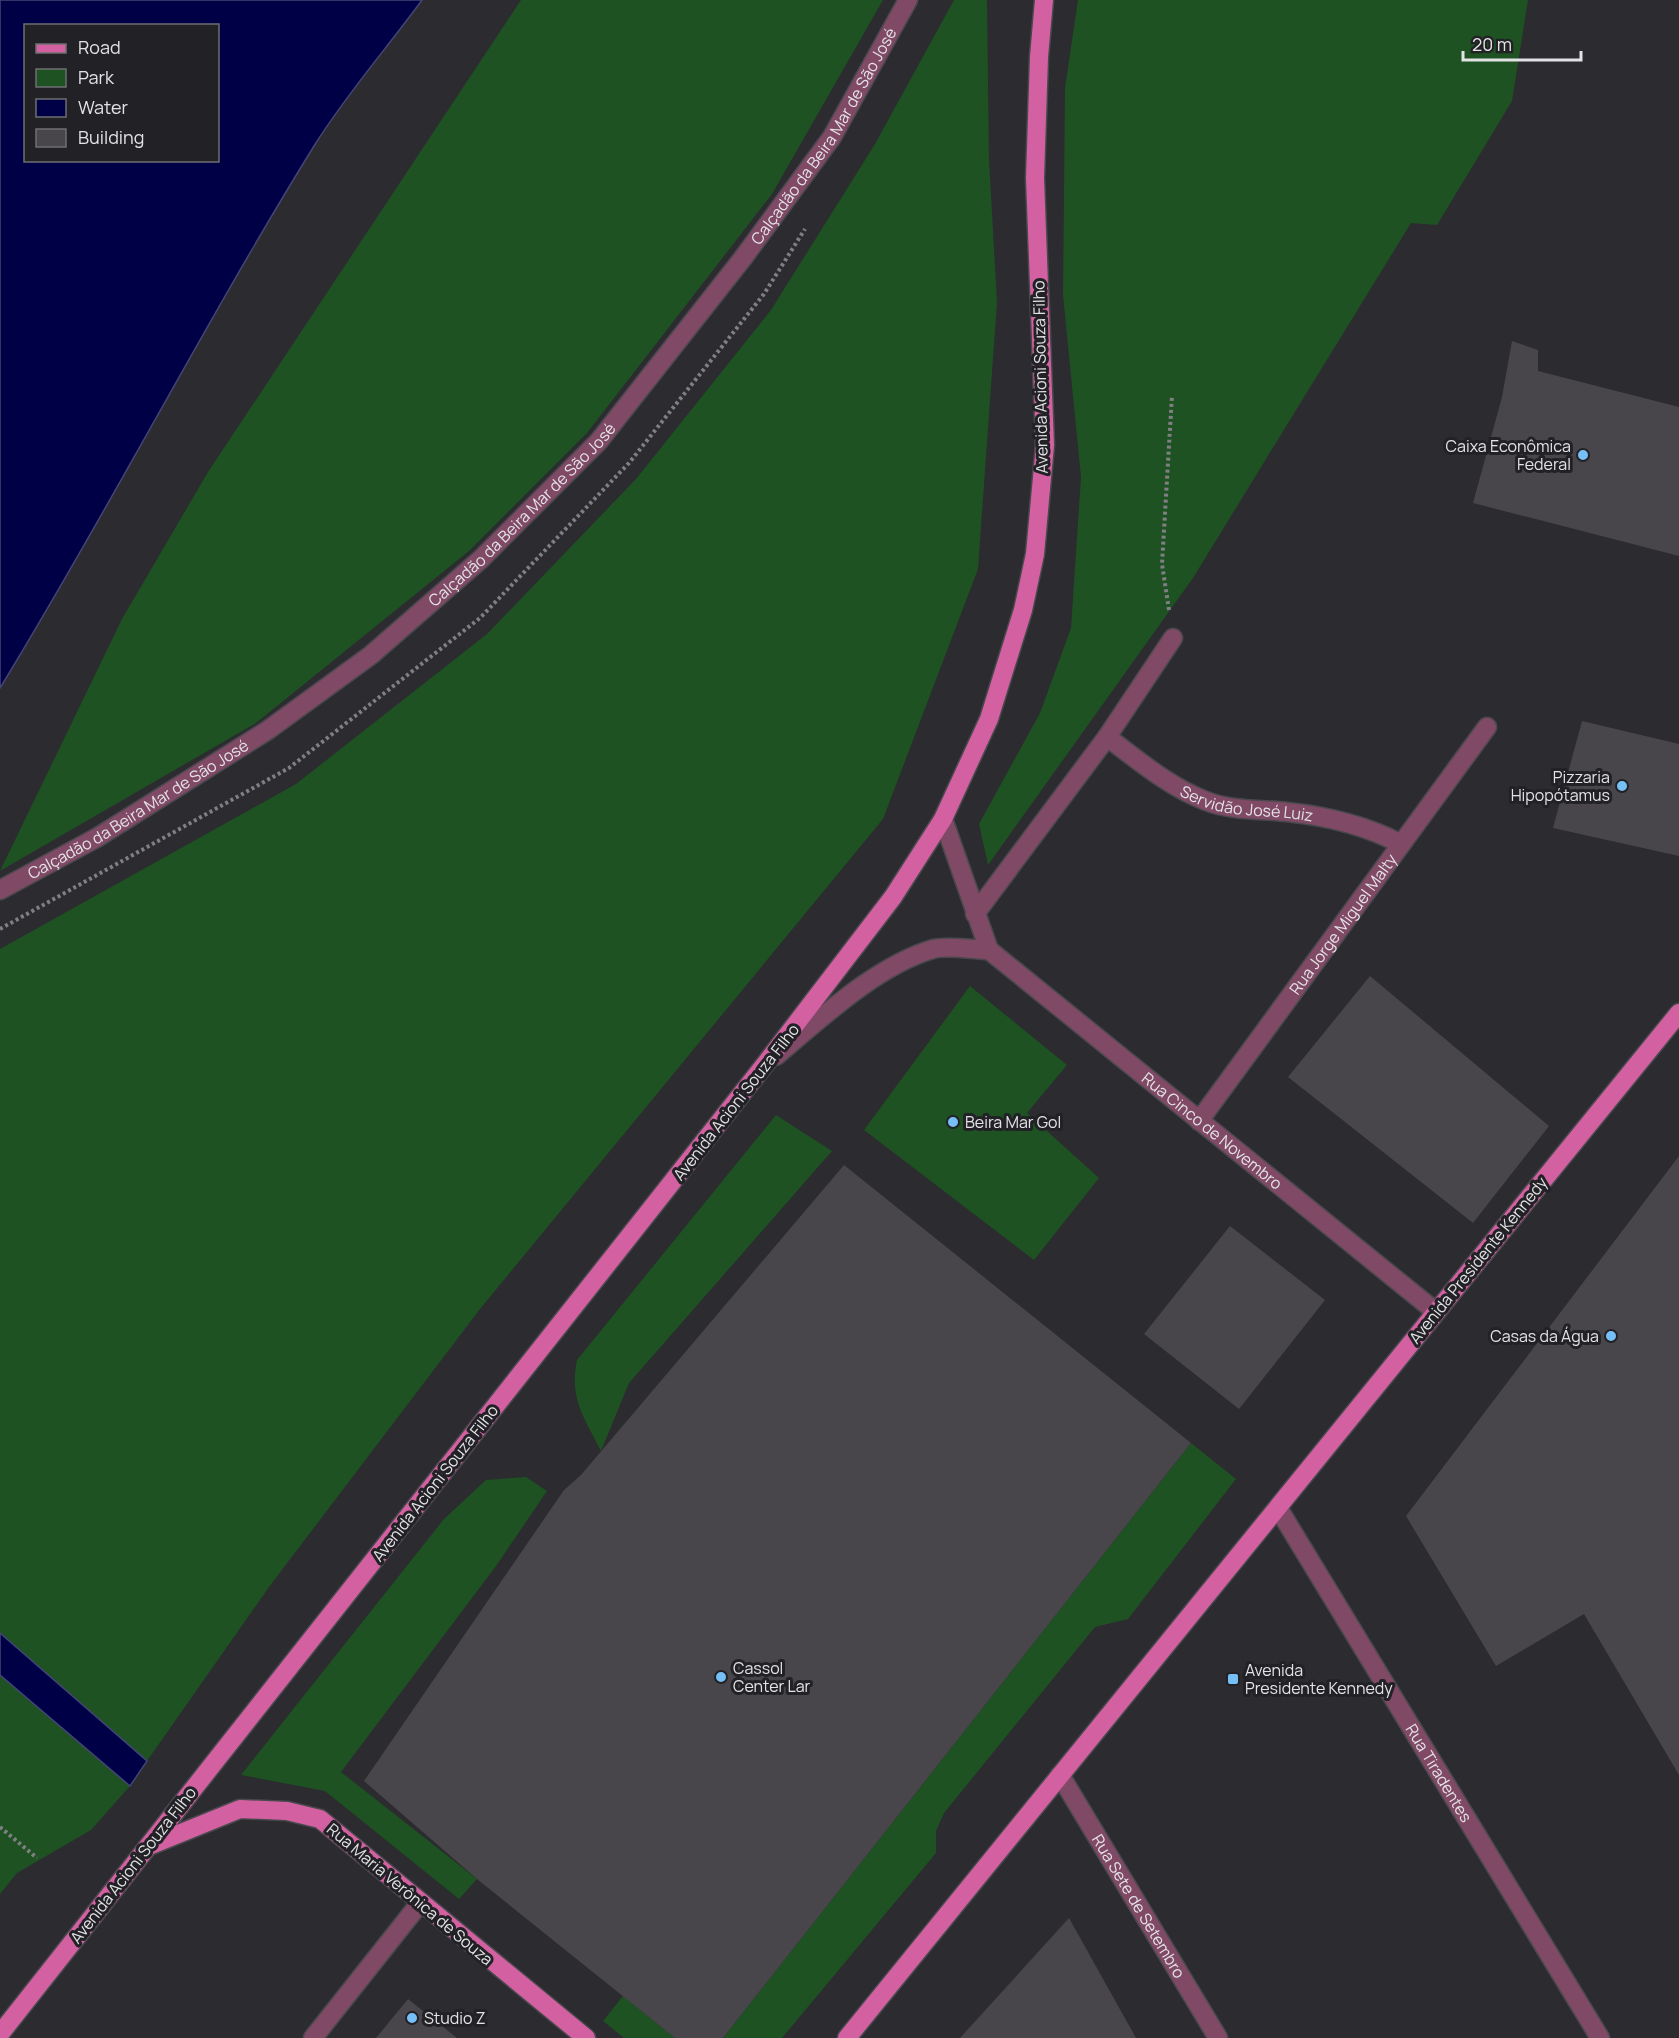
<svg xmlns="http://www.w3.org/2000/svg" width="1679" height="2038" viewBox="0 0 1679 2038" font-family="Manrope,sans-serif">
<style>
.green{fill:#1e5222}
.water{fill:#000047;stroke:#447;stroke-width:1.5;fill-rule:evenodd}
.building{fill:#48464b}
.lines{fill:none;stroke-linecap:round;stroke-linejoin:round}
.minor-casing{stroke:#48484d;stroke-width:21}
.major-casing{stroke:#48484d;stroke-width:21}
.path{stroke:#808084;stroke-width:4;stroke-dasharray:3 3;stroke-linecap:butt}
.minor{stroke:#804966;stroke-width:18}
.major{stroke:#d361a1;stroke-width:18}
.poi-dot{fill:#77c0f7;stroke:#212126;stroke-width:2}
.labels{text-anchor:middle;stroke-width:6;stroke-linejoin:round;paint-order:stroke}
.street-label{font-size:16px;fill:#e3e3e6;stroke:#212126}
.poi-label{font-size:16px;fill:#e3e3e6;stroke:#212126;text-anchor:start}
</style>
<rect width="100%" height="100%" fill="#2b2b30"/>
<g class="green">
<path d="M521,0H883L772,194L587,433L469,551L256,723L0,871L122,619L208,472Z"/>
<path d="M954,0H987L989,160L997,302L978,569L883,819L480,1309L269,1587L147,1761L0,1633V949L296,784L487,634L636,479L771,310L875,144Z"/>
<path d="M1078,0H1528L1512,101L1437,225L1411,223L1193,578L988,865L979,824L1040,713L1071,628L1081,477L1063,295L1065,88Z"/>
<path d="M970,986L1067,1065L1027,1113L1099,1178L1034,1260L864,1130Z"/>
<path d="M776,1115L832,1151L629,1383L601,1451C584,1417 569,1399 577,1360Z"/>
<path d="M1191,1443L1236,1479L1128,1619L1095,1627L944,1813L936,1831V1853L782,2038H723Z"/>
<path d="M526,1477L547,1491L496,1566L341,1772L477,1879L459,1899L325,1791L241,1775L444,1519L486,1480Z"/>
<path d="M0,1675L130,1786L91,1830L17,1873L0,1894Z"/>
<path d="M623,1996L675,2038H624L603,2021Z"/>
</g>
<g class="water">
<path d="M0,0H422C387,48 345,96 314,146C204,324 109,510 0,688ZM26,26H218V160H26Z"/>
<path d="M0,1633L147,1761L130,1786L0,1675Z"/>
</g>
<g class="building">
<path d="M1512,341L1538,350V371L1679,407V556L1473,503L1502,397Z"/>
<path d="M1582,721L1679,744V856L1553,828Z"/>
<path d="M1370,976L1549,1126L1473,1223L1288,1077Z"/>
<path d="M1679,1156V1775L1584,1614L1496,1666L1406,1516Z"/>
<path d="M844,1165L1191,1443L723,2038H675L477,1879L364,1781L564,1490L581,1475Z"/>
<path d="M1230,1226L1325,1300L1239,1409L1144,1334Z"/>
<path d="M1069,1918L1136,2038H960Z"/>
<path d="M408,1999L457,2038H376Z"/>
</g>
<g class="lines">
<defs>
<g id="minor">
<path id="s1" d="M1107,737C1138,760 1169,787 1206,801C1231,811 1261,809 1287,812C1326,816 1367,826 1401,844"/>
<path id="s2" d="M943,819L989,950L1436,1312"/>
<path id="s3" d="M0,890L98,837L268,730L371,655L481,559L599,441L743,258L832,137L908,0"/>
<path d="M975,914L1107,737L1173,638"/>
<path d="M776,1056C821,1018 876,966 933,949C949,945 973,950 989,950"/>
<path id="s4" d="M1199,1121L1487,727"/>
<path id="s5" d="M1278,1508L1600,2038"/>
<path id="s6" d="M1060,1775L1218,2038"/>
<path d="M313,2038L420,1903"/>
</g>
<g id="major">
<path d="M149,1846L240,1809L287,1811L320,1819L586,2038"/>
<path d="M0,2034L766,1063L893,897L943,819L989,719L1023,610L1035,554L1045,445L1035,178L1039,57L1044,0"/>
<path d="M847,2038L1679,1013"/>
</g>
</defs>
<use href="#minor" class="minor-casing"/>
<use href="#major" class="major-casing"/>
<g class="path">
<path d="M1169,610L1162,564L1172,395"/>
<path d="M0,929L289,768L480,618L629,463L764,294L805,229"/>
<path d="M0,1827L37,1858"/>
</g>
<use href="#minor" class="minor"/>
<use href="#major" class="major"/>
</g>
<g class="poi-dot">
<circle cx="1583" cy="455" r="6"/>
<circle cx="1622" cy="786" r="6"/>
<circle cx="953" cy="1122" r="6"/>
<circle cx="1611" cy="1336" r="6"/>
<circle cx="721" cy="1677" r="6"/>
<rect x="1227" y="1673" width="12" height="12" rx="3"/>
<circle cx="412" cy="2018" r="6"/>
</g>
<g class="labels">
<g class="street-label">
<text dy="6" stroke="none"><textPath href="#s3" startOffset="1132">Calçadão da Beira Mar de São José</textPath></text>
<text transform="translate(1040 377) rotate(-91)" y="6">Avenida Acioni Souza Filho</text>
<text dy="6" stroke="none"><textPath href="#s3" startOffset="646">Calçadão da Beira Mar de São José</textPath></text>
<text dy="6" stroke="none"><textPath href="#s1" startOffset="159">Servidão José Luiz</textPath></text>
<text dy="6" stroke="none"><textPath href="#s3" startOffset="160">Calçadão da Beira Mar de São José</textPath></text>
<text dy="6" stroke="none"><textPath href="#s4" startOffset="244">Rua Jorge Miguel Malty</textPath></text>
<text transform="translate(736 1102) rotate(-52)" y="6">Avenida Acioni Souza Filho</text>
<text dy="6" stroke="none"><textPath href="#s2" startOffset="426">Rua Cinco de Novembro</textPath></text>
<text transform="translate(1478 1260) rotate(-51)" y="6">Avenida Presidente Kennedy</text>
<text transform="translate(435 1483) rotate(-52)" y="6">Avenida Acioni Souza Filho</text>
<text dy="6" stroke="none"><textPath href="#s5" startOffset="310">Rua Tiradentes</textPath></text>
<text transform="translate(133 1865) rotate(-52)" y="6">Avenida Acioni Souza Filho</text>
<text transform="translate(410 1894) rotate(40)" y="6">Rua Maria Verônica de Souza</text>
<text dy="6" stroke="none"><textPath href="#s6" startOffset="153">Rua Sete de Setembro</textPath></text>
</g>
<g class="poi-label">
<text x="1571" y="452" text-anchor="end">Caixa Econômica<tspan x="1571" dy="18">Federal</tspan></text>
<text x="1610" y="783" text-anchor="end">Pizzaria<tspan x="1610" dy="18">Hipopótamus</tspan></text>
<text x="965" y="1128">Beira Mar Gol</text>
<text x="1599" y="1342" text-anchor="end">Casas da Água</text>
<text x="733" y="1674">Cassol<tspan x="733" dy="18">Center Lar</tspan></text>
<text x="1245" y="1676">Avenida<tspan x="1245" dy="18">Presidente Kennedy</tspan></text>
<text x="424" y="2024">Studio Z</text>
</g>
</g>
<rect x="24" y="24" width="195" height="138" fill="#212126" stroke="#6f6f73" stroke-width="1.5"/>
<rect x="36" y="44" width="30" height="9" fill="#d361a1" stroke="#6f6f73" stroke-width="1.5"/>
<text x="78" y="54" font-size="18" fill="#e3e3e6">Road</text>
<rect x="36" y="69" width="30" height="18" fill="#1e5222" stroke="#6f6f73" stroke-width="1.5"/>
<text x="78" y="84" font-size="18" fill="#e3e3e6">Park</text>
<rect x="36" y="99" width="30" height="18" fill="#000047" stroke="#6f6f73" stroke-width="1.5"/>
<text x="78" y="114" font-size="18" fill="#e3e3e6">Water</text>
<rect x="36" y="129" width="30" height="18" fill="#48464b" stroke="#6f6f73" stroke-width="1.5"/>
<text x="78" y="144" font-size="18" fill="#e3e3e6">Building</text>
<path d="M1463 51v9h118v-9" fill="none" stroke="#e3e3e6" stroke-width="3"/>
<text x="1472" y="51" font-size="18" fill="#e3e3e6" stroke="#212126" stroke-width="4.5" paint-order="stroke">20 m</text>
</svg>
